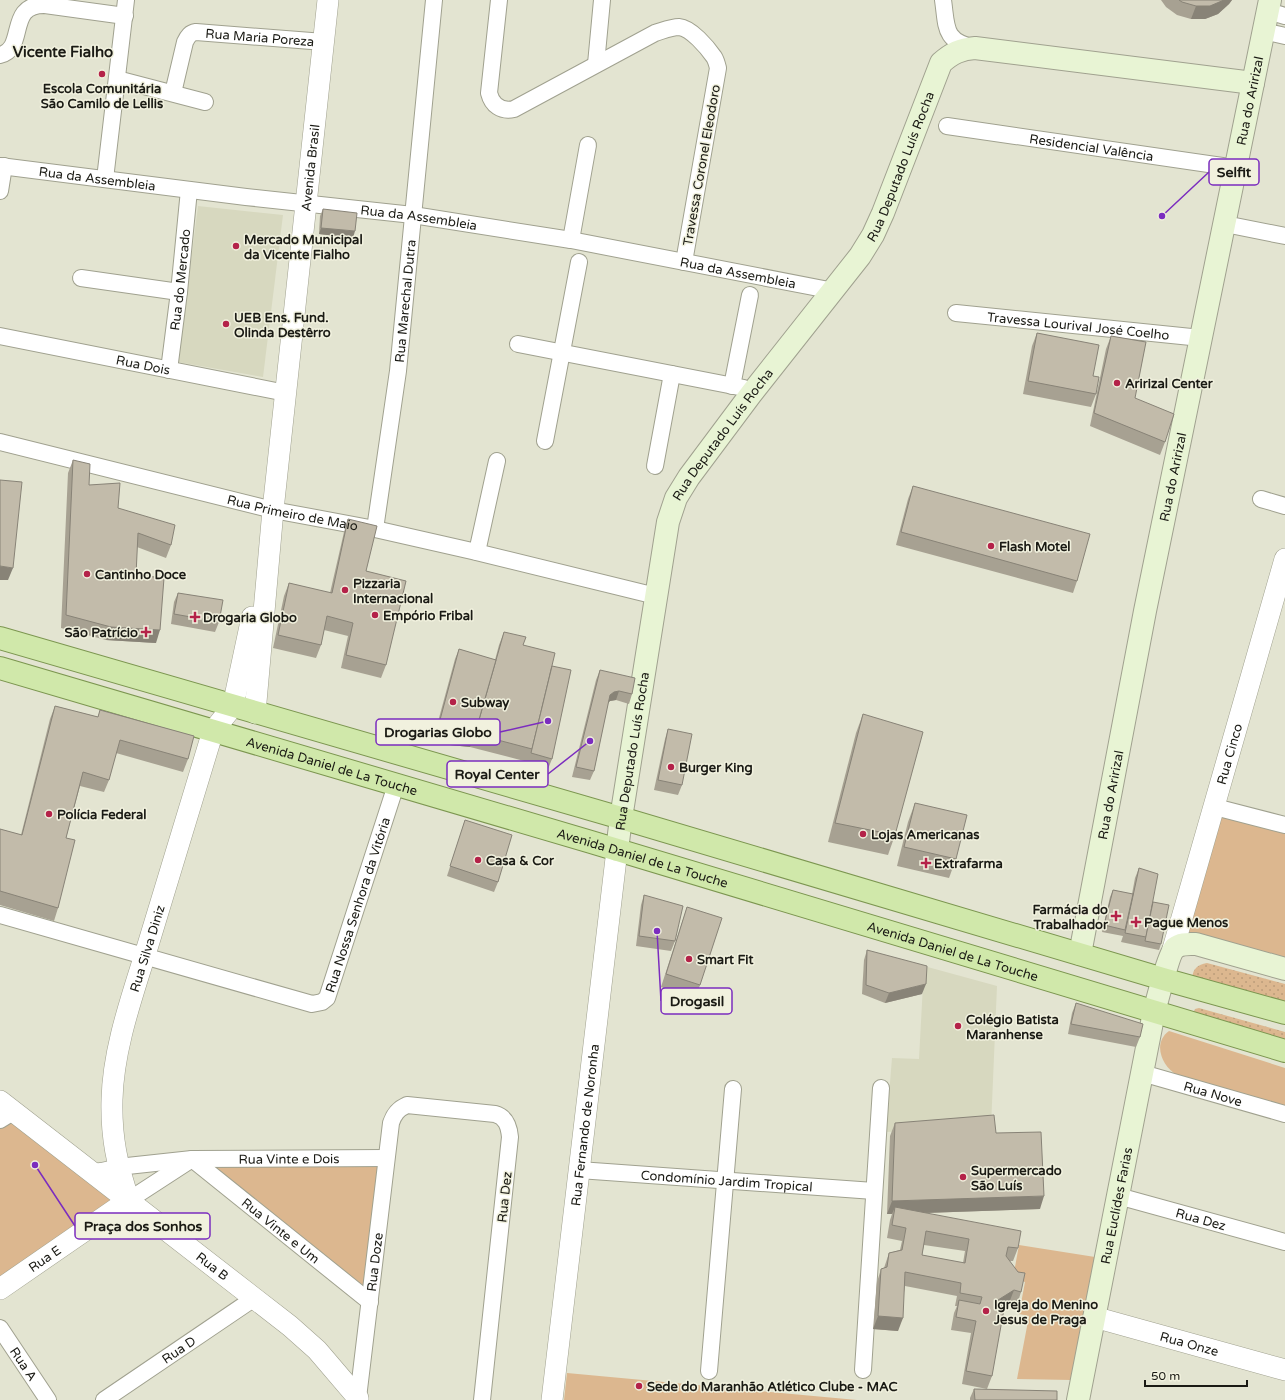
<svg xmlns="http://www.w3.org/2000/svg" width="1285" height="1400" viewBox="0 0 1285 1400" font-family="'Varela Round',sans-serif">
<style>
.built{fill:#d7d8bf}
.grass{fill:url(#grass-dots)}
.park{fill:#dcb78f}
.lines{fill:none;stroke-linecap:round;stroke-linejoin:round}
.minor-casing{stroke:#a0a18f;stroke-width:18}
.tertiary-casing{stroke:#a0a18f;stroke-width:22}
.secondary-casing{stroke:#a0a18f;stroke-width:24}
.primary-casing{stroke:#7c9650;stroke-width:24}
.minor{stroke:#fff;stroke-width:16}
.tertiary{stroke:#fff;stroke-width:21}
.secondary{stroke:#e8f4d4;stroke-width:22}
.primary{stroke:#d0e8aa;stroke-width:22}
.wall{fill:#a7a192;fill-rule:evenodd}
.shaded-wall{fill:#888377}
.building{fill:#c2bbaa;stroke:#888377;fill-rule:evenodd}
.poi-dot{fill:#b42249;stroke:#f1f1de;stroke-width:1.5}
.labels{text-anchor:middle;stroke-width:3;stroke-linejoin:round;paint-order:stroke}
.street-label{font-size:13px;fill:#1a1a14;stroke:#f1f1de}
.poi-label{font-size:13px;font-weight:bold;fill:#1a1a14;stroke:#f1f1de;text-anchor:start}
.quarter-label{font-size:15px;font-weight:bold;fill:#1a1a14;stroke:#f1f1de}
.leader{fill:none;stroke:#7b2cbf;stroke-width:1.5}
.callout-dot{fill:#7b2cbf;stroke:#f1f1de;stroke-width:1.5}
.callout{fill:#f1f1de;stroke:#7b2cbf;stroke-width:1.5}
.callout-label{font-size:14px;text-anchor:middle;font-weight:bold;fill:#1a1a14}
</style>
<defs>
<pattern id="grass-dots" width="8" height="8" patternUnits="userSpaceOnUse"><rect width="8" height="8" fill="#dcb78f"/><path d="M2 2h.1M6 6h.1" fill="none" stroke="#bc9d7a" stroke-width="1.8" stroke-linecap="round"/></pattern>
</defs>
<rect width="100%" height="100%" fill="#e3e4d1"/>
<g class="built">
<path d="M198,206L283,215L263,377L178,362Z"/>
<path d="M924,966L997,986L991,1127L886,1132L892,1058L919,1059Z"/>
</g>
<g class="grass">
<path d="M1207,963L1285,984V1001L1192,977C1194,968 1197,965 1207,963Z"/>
<path d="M1199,1008L1285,1032V1042L1194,1012L1195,1009Z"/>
</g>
<g class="park">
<path d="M1219,816L1285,833V962L1186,932Z"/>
<path d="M1169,1031L1285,1068V1106L1177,1075C1162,1067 1152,1043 1169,1031Z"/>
<path d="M14,1120L114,1200L0,1279V1129Z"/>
<path d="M379,1166L366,1288L215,1167Z"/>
<path d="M1019,1245L1095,1257L1071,1380L1017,1379L1029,1316L1019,1314L1025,1282L1013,1278Z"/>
<path d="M567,1373L857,1400H564Z"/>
</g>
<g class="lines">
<defs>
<g id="minor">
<path d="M499,0L489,93C492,105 501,112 514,109L655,33C662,31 671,27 679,27C691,28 707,47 714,57C716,60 717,64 718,68L684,262"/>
<path d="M943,0C947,27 943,41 975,48"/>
<path d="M1268,11L1285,16"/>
<path d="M1263,31L1285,36"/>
<path d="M0,55C27,49 6,4 45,5L125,16"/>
<path d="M596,64L602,0"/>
<path d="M117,79L205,102"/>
<path id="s1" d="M173,93L185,42C188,36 190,33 196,32L324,42"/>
<path id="s2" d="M947,126L1236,168"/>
<path id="s3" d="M0,166L246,197L413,215L571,240L834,291"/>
<path d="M105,179L126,0"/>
<path d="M0,191L4,166"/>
<path d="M1225,224L1285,236"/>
<path d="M571,240L588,145"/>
<path d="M81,278L179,292"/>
<path id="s4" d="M956,313L1201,338"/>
<path id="s5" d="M0,336L286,393"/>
<path d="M518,344L744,388L751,394"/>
<path id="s6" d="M169,370L179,292L189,190"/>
<path d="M732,386L750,295"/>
<path d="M545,441L579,262"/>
<path id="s7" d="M0,442L273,510L375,529L472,551L656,596"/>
<path d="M655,466L672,374"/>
<path d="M1261,499L1285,506"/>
<path id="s8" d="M375,529L398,371L434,0"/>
<path d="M477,552L497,461"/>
<path d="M1215,807L1285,825"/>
<path id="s9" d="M0,915L312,1004L322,1002L327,998L396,785"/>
<path id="s10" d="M1142,1073L1285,1114"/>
<path d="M0,1120L13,1112"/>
<path id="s11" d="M192,1159L370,1302"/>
<path id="s12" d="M579,1170L874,1191"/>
<path id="s13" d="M91,1172C101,1172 108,1170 118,1167L192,1159L386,1158"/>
<path id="s14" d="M1118,1196L1285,1242"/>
<path d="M129,1200L189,1161"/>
<path id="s15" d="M0,1328L48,1400"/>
<path d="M863,1370L881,1088"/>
<path d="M709,1371L733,1089"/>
<path id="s16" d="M358,1398L391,1123C394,1114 398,1109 407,1105L495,1114C506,1117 509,1126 510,1137L482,1400"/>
<path id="s17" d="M104,1400L253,1299"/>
</g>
<g id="tertiary">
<path id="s18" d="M255,713L273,510L328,0"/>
<path id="s19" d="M1173,949L1285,559"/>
<path id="s20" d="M0,1101L290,1326L317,1350L358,1398V1400"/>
<path id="s21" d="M129,1200C117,1166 111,1136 112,1100C113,1048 133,994 148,945C170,873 192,802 213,731L233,706L252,617"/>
<path id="s22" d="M0,1289L129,1200"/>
<path id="s23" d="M1094,1317L1285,1370"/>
<path id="s24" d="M552,1400L617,850"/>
</g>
<g id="secondary">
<path id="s25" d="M617,850L621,818L668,522L676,498L689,477L751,394L860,256L873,235L883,213L941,63C952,53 961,49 975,48L1253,83"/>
<path id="s26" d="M1080,954L1145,611L1270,0"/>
<path id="s27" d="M1078,1400L1154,1012C1157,1001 1169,953 1175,948C1181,943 1189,944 1196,944L1285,969"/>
</g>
<g id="primary">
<path d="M0,638L621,818L1163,979L1285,1013"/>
<path id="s28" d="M0,668L591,842L1285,1051"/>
</g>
</defs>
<use href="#minor" class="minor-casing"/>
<use href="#tertiary" class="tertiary-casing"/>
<use href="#secondary" class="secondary-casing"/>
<use href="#primary" class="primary-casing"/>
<use href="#minor" class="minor"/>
<use href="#tertiary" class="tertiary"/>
<use href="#secondary" class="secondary"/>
<use href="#primary" class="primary"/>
</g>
<g class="wall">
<path d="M1161,0H1232L1229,4L1218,14L1205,19H1191L1177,15L1166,7Z"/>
<path d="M323,209L353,238L319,234L320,216Z"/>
<path d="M1037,333L1093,376L1096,394L1091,407L1023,394L1032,346Z"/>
<path d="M1111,336L1135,398L1165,442L1160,455L1090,426L1106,349Z"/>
<path d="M73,460L89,485L118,508L171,545L166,558L137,547L136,575L156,643L106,640L61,628L68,473Z"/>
<path d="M913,486L1077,581L1073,593L896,545L908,499Z"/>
<path d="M348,519L366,571L386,665L381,678L341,668L348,636L324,630L321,645L316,658L273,648L284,596L289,583L330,593L344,532Z"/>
<path d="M178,593L219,622L215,632L171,624L174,602Z"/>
<path d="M504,632L523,645L552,666V759L548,769L528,762L470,747L450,745L433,740L455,659L459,649L495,660L499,645Z"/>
<path d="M600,670L632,694L629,704L616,700L610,701L608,703L594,771L590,780L572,777L596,680Z"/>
<path d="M55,706L98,717L100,710L188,759L183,772L116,753L109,780L104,792L80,786L66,838L58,908L54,921L0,905V829L21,835L50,719Z"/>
<path d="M863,714L895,835L888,855L828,842L856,733Z"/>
<path d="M668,729L682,785L678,795L654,790L665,739Z"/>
<path d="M915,803L956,859L949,878L897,866L908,822Z"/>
<path d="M465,820L498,882L494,892L447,876Z"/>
<path d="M1139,868L1153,902L1161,944L1159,950L1121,942L1123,936L1102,932L1110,897L1113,890L1132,894L1135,878Z"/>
<path d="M644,895L675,941L671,951L636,946L641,905Z"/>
<path d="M687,907L700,985L695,998L661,987Z"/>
<path d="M867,950L922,994L885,1003L862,994L864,960Z"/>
<path d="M1076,1003L1140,1037L1136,1047L1068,1034L1072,1013Z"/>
<path d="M895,1123L996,1133L1040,1209L925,1213L1018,1248L1013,1261H1010L1021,1292L1017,1305L1009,1303L1000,1309L992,1376L987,1389L962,1384L971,1333L951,1330L954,1313L957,1306H955L957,1296L905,1286L898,1331L873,1329L877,1282L881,1269L884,1268L889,1253L900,1250L902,1241L887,1238L890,1220L892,1214H887L890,1136ZM924,1245L965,1251L963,1263L922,1255Z"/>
<path d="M974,1389L1057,1400H970V1398Z"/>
</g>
<g class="shaded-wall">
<path d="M1224,0H1232L1229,4L1218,14L1205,19H1191L1196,6Z"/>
<path d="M321,228L355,231L353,238L319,234Z"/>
<path d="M0,566L13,568L8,580H0Z"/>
<path d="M111,627L160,630L156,643L106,640Z"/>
<path d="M619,691L616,700L610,701L606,705L610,695L614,692Z"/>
<path d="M454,735L474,737L470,747L450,745Z"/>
<path d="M926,984L922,994L885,1003L889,993Z"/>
<path d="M1044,1196L1040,1209L894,1214L895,1207L892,1214H887L892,1201Z"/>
<path d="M1014,1290L1009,1303L994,1313L998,1300Z"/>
<path d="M878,1316L903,1318L898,1331L873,1329Z"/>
</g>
<g class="building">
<path d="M1179,0H1224L1210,6H1196L1182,2Z"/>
<path d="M323,209L357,213L355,231L321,228Z"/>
<path d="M1037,333L1099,345L1093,376L1099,377L1096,394L1028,381Z"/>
<path d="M1111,336L1146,342L1135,398L1174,414L1165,442L1094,413Z"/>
<path d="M73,460L90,464L89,485L120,483L118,508L175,525L171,545L138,533L136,575L164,578L160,630L111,627L66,615Z"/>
<path d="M0,480L22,482L13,568L0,566Z"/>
<path d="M913,486L1090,534L1077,581L901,532Z"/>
<path d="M348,519L377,526L366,571L406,581L386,665L346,655L353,623L327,616L321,645L278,635L289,583L332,593Z"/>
<path d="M178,593L223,600L219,622L174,614Z"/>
<path d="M504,632L526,637L523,645L555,653L532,749L475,734Z"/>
<path d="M459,649L496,660L474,737L454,735L437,731Z"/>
<path d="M552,666L571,670L552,759L531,753Z"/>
<path d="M600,670L635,678L632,694L619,691L614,692L610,695L594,771L576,767Z"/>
<path d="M55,706L98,717L100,710L194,736L188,759L120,740L109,780L83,772L66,838L75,840L58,908L0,891V829L22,835Z"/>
<path d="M863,714L923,732L895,835L835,823Z"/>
<path d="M668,729L692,734L682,785L658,780Z"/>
<path d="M915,803L967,815L956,859L904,847Z"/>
<path d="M465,820L512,835L498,882L450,866Z"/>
<path d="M1139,868L1158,874L1146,937L1125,933Z"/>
<path d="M1113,890L1133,894L1125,930L1104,925Z"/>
<path d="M644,895L683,906L675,941L639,936Z"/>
<path d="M1153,902L1169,905L1161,944L1145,941Z"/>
<path d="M687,907L722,918L700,985L666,974Z"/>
<path d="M867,950L927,966L926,984L889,993L866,985Z"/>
<path d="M1076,1003L1143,1024L1140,1037L1071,1024Z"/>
<path d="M994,1115L996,1133L1041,1132L1044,1196L892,1201L895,1123Z"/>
<path d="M895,1207L1021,1231L1018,1248L1008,1247L1006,1256L1018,1272L1025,1273L1021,1292L1014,1290L998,1300L997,1308L1004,1309L992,1376L966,1371L976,1321L956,1317L959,1300L980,1304L982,1297L960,1293L961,1283L905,1272L903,1318L878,1316L881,1269L887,1267L889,1253L902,1250L906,1228L892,1225ZM926,1231L969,1239L965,1263L922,1255Z"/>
<path d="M974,1389L1057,1391V1400H975Z"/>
</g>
<g class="poi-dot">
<circle cx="102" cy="74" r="4"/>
<circle cx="236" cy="246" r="4"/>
<circle cx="226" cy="324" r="4"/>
<circle cx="1117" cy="383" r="4"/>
<circle cx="991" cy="546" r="4"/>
<circle cx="87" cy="574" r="4"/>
<circle cx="345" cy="590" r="4"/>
<circle cx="375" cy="615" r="4"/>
<path d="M193 611h4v4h4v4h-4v4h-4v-4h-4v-4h4z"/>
<path d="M144 626h4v4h4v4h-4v4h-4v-4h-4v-4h4z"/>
<circle cx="453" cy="702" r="4"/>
<circle cx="671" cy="767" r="4"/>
<circle cx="49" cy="814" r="4"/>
<circle cx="863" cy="834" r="4"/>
<circle cx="478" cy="860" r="4"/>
<path d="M924 857h4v4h4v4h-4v4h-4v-4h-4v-4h4z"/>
<path d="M1114 910h4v4h4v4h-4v4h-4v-4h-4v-4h4z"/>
<path d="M1134 916h4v4h4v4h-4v4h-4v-4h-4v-4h4z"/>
<circle cx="689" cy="959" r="4"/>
<circle cx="958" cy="1026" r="4"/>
<circle cx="963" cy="1177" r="4"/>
<circle cx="986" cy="1311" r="4"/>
<circle cx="639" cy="1386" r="4"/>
</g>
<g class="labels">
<g class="street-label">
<text dy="5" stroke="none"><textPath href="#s1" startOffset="132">Rua Maria Poreza</textPath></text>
<text dy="5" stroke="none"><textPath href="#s26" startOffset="870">Rua do Aririzal</textPath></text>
<text dy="5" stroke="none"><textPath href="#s2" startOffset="146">Residencial Valência</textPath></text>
<text transform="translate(701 165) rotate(-80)" y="5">Travessa Coronel Eleodoro</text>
<text dy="5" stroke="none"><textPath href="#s25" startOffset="760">Rua Deputado Luís Rocha</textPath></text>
<text dy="5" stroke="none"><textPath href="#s18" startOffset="548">Avenida Brasil</textPath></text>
<text dy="5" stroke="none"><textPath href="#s3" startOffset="98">Rua da Assembleia</textPath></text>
<text dy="5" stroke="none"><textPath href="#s3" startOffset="422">Rua da Assembleia</textPath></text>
<text dy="5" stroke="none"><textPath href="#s3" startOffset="746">Rua da Assembleia</textPath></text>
<text dy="5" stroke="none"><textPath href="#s6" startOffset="91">Rua do Mercado</textPath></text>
<text dy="5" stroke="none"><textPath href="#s8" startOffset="230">Rua Marechal Dutra</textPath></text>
<text dy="5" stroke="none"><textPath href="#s4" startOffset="123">Travessa Lourival José Coelho</textPath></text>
<text dy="5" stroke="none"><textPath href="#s5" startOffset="146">Rua Dois</textPath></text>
<text dy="5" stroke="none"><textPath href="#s25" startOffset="436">Rua Deputado Luís Rocha</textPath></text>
<text dy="5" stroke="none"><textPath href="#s26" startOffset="486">Rua do Aririzal</textPath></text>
<text dy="5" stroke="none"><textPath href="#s7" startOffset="301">Rua Primeiro de Maio</textPath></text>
<text dy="5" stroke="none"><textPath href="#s25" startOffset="100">Rua Deputado Luís Rocha</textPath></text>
<text dy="5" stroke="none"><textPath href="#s19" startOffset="203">Rua Cinco</textPath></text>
<text dy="5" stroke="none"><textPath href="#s28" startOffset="346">Avenida Daniel de La Touche</textPath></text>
<text dy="5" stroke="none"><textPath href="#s26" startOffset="162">Rua do Aririzal</textPath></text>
<text dy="5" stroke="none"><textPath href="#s28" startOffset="670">Avenida Daniel de La Touche</textPath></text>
<text dy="5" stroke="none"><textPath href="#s9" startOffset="439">Rua Nossa Senhora da Vitória</textPath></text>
<text dy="5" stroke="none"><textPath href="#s21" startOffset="258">Rua Silva Diniz</textPath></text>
<text dy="5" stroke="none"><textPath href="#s28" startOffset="994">Avenida Daniel de La Touche</textPath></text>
<text dy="5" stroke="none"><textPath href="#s10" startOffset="74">Rua Nove</textPath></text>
<text dy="5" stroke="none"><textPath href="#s24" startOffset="277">Rua Fernando de Noronha</textPath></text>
<text dy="5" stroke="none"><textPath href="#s13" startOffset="199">Rua Vinte e Dois</textPath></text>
<text dy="5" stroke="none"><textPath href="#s12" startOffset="148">Condomínio Jardim Tropical</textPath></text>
<text transform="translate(504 1197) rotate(-84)" y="5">Rua Dez</text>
<text dy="5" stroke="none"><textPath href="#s27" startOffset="198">Rua Euclídes Farias</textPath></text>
<text dy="5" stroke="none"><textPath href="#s14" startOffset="86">Rua Dez</textPath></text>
<text dy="5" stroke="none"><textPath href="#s11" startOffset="114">Rua Vinte e Um</textPath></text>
<text dy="5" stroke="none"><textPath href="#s22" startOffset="54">Rua E</textPath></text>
<text dy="5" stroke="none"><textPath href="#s16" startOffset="137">Rua Doze</textPath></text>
<text dy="5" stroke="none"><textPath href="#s20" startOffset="269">Rua B</textPath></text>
<text dy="5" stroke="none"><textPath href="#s23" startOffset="99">Rua Onze</textPath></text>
<text dy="5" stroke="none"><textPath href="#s17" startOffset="90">Rua D</textPath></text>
<text dy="5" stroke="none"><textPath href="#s15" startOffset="43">Rua A</textPath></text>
</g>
<g class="poi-label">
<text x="102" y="93" text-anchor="middle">Escola Comunitária<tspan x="102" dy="15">São Camilo de Lellis</tspan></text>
<text x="244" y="244">Mercado Municipal<tspan x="244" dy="15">da Vicente Fialho</tspan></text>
<text x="234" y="322">UEB Ens. Fund.<tspan x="234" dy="15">Olinda Destêrro</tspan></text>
<text x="1125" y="388">Aririzal Center</text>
<text x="999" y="551">Flash Motel</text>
<text x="95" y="579">Cantinho Doce</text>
<text x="353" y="588">Pizzaria<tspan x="353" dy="15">Internacional</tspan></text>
<text x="383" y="620">Empório Fribal</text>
<text x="203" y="622">Drogaria Globo</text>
<text x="138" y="637" text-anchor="end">São Patrício</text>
<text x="461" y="707">Subway</text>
<text x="679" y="772">Burger King</text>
<text x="57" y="819">Polícia Federal</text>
<text x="871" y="839">Lojas Americanas</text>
<text x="486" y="865">Casa &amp; Cor</text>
<text x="934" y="868">Extrafarma</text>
<text x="1108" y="914" text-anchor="end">Farmácia do<tspan x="1108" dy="15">Trabalhador</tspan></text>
<text x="1144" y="927">Pague Menos</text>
<text x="697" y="964">Smart Fit</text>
<text x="966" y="1024">Colégio Batista<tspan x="966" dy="15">Maranhense</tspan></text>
<text x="971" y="1175">Supermercado<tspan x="971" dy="15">São Luís</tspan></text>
<text x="994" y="1309">Igreja do Menino<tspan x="994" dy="15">Jesus de Praga</tspan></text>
<text x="647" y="1391">Sede do Maranhão Atlético Clube - MAC</text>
</g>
<g class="quarter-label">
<text x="63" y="57">Vicente Fialho</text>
</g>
</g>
<path class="leader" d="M1162 216L1209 172M548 721L500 732M590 741L548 774M657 931L661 1001M35 1165L75 1226"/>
<g class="callout-dot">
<circle cx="1162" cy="216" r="4"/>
<circle cx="548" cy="721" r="4"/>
<circle cx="590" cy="741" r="4"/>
<circle cx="657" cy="931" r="4"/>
<circle cx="35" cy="1165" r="4"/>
</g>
<g class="callout">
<rect x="1209" y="159" width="50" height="26" rx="4"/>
<rect x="376" y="719" width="124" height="26" rx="4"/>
<rect x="447" y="761" width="101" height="26" rx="4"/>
<rect x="661" y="988" width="71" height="26" rx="4"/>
<rect x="75" y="1213" width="135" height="26" rx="4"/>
</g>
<g class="callout-label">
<text x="1234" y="177">Selfit</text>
<text x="438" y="737">Drogarias Globo</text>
<text x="497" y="779">Royal Center</text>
<text x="697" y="1006">Drogasil</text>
<text x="143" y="1231">Praça dos Sonhos</text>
</g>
<path d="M1145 1380v6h102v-6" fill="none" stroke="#1a1a14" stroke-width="2"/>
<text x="1151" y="1380" font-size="12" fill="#1a1a14" stroke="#f1f1de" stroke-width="3" paint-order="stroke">50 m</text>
</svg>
